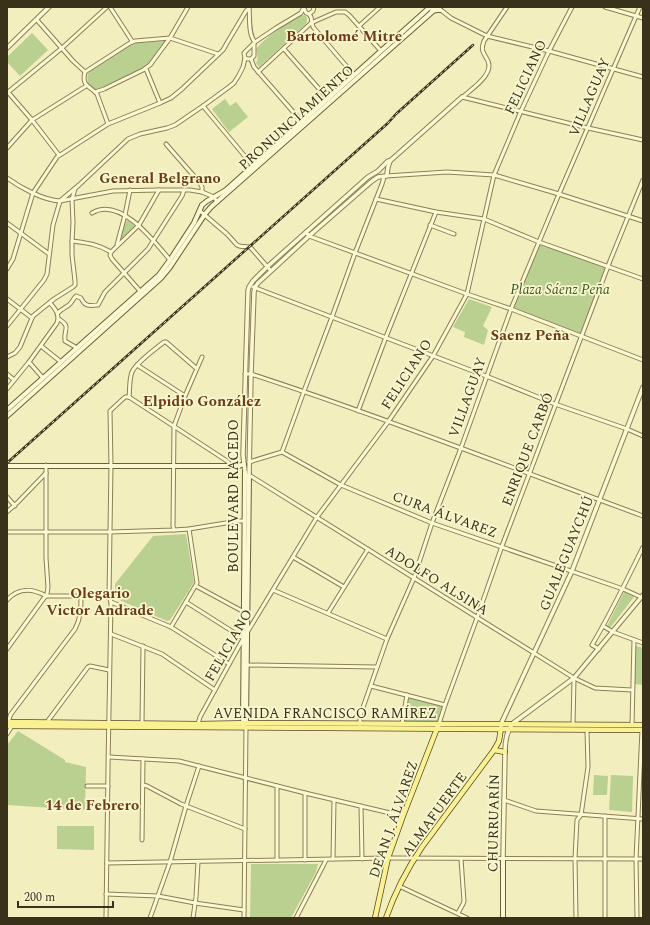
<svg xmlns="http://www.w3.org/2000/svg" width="650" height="925" viewBox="0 0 650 925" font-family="Spectral,serif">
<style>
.green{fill:#bad091}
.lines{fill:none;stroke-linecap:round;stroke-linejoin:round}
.minor-casing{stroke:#8b7f55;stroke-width:5}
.tertiary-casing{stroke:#8b7f55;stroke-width:5.5}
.secondary-casing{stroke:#6d5f39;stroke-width:6}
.primary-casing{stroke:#594b2a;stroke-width:6}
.minor{stroke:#fcf9d2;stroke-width:3}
.tertiary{stroke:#fcf9d2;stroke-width:3.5}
.secondary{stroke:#fcf9d2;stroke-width:4}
.primary{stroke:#f9f192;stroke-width:4.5}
.rail-casing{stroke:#3a311b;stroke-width:2.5}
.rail{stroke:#f8f6ce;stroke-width:1;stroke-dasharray:3;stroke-linecap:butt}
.labels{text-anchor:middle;stroke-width:3.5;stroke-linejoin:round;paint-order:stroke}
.street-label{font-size:14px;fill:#3a311b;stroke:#f8f6ce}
.park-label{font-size:14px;font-style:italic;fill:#3d5820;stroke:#f8f6ce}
.neighbourhood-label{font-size:15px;font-weight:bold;fill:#6a3c17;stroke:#f8f6ce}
</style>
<rect width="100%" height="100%" fill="#f2eebe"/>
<g class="green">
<path d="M302,15L306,16C308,19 307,21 306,24L259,67L256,63C259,59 257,54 256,49C269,34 285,24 302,15Z"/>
<path d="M32,33L48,50L20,76L7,62V57Z"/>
<path d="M166,41L159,53L150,63L145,67L96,90C88,86 86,81 88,73L131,44L135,43Z"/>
<path d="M225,99L230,106L236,102L248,117L229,132L212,109Z"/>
<path d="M128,220L135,226L119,242L124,223Z"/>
<path d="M540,243L608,268L580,334L512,309Z"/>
<path d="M469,299L492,307L483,326L488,330L484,345L464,337L465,332L453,327Z"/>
<path d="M186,534L194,582L189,590V591L188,592L170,620L167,621L117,599L115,596V584L153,536Z"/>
<path d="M624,592L634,597L610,628L607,626Z"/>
<path d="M636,646L643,648V685L634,684Z"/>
<path d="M407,695L445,705L439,724H402Z"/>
<path d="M18,731L65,760V762L86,767L85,810L7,805V745Z"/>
<path d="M594,775L608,776L607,795H593Z"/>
<path d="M611,775L633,776L632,812L609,810Z"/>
<path d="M57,826H94V850L57,849Z"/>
<path d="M251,864H318L316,872L291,918H250Z"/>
</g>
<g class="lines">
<defs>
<g id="minor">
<path d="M110,7L132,41"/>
<path d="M249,7C250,17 248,35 255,42"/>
<path d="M437,7L451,18L487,36L549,51L643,77"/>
<path d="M605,7L643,18"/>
<path d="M304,8L306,13L309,14L313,11L314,7"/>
<path d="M309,14L311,17L313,27L354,75"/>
<path d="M37,20L73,61L85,72C81,86 90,86 97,94L108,124"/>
<path d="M359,26L380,7"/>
<path d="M284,49L328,99"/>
<path d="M251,59H248L245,58L244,53L255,42L276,28L301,13L304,7"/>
<path d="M251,59L254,67L302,122"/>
<path d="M251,59L254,56V44"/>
<path d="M146,69L160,103"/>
<path d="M85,72L130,43L135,41L170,38L218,54"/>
<path d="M258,72L311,23L336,12H345L349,15L381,51"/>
<path d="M7,91L32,120L59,155"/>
<path d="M95,92L104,89L143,70L150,65L170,38L188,7"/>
<path d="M7,93L62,48L107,7"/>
<path d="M462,97L588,128L643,140"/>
<path d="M463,97C471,89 494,75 488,61C484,53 480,51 484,41L507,7"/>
<path d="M203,106L253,166"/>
<path d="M166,144L200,183L202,187V192"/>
<path d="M7,148L32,120L86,86"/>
<path d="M386,176L447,172L494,175L559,194L643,221"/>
<path d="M7,178C21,188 43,200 60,201L113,191L159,190H190L202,192L214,197L217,202"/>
<path d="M376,199L436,212L484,219L539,242L643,279"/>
<path d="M60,201L79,185L128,139L140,134L167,128L175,125L203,106L229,87L234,83L239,75L243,67L245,58"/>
<path d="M200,211L227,234L237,245C241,248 247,245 251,248L271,271"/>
<path d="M92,213C120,196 154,241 170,260"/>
<path d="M7,223L49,254"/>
<path d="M430,225L454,234"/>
<path d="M306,232L309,236L467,294L511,309L643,360"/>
<path d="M72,241C86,243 98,244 111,252"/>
<path d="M117,245L125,215L130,190"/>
<path d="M7,269L13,259L33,193L57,157L108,124L160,103L171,98L182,89L223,50L227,43L246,11L249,8"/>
<path d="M253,287L486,376L555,404L627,429L643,436"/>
<path d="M140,291L112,259L110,255L111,252L139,225L159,190"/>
<path d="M7,299L32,318"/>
<path d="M58,313C61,309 66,308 70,304C72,302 73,299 76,296L81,298C85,307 90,306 98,305L105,292L148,249L182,196L184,190"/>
<path d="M59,319C72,328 63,328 65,341L77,348"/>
<path d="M7,326L44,280L47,274L53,225L60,201"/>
<path d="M41,346L61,362"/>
<path d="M7,357L15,353L20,347L32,318L33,316L54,299L73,287L75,285V281L72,255V241L73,223L72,199L75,189"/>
<path d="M137,365L185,396"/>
<path d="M7,374L14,380"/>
<path d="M245,374H251C383,417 513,468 643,516"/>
<path d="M43,378L29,362L57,323C60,314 55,309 50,303"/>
<path d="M7,389L29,362"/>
<path d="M129,397L227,461L229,463L230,466"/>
<path d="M129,397C130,389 129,380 132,372C136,363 155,349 164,342H166L196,368"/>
<path d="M358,411L386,337L436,212"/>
<path d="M282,452L304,391L332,317L355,253L382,184L384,177"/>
<path d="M249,462L282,452L341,485L432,523L623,589L643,598"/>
<path d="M249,475L574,678L595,688L632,690"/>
<path d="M7,497L15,506"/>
<path d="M7,512L18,502L46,473"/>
<path d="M174,530L173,526L174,426L185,396L202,357"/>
<path d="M7,532H110L174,530L189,529L238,521H244"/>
<path d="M293,557L344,587"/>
<path d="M196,586L244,612"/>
<path d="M273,590L387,639"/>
<path d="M46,596H109"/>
<path d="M7,600C18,588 32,588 46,596"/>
<path d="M111,602L171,627L229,664"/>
<path d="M186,602L238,635L241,637H244"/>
<path d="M328,613L368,549"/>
<path d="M603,626L613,632L643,643"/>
<path d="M171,627L197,583L189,529"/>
<path d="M248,631L317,517L388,422L433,356L467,294L494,175L521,111L549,51L572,7"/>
<path d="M111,634L162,654L215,690"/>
<path d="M7,649L44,598L47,594L48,587L46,558V465"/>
<path d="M599,649L592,645C611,613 627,580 643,547"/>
<path d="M247,665L377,667"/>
<path d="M371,686L445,705"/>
<path d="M47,722L88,667L90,666L109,670"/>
<path d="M8,723L10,716L11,714L75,629C81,618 81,608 81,596"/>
<path d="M142,723L143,646"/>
<path d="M198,724L200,717L243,639"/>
<path d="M360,724V716L387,639L414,578L432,523L461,448L511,309L559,194L640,7"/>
<path d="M402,724L407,695"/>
<path d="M439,724L445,705L477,618L502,546L610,261L643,180"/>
<path d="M573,725L574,678"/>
<path d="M632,725L634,640"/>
<path d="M7,734L12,726"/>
<path d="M109,757L179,761L305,793L403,816"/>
<path d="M143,785L147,786L181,804L245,829"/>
<path d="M87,786H108"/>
<path d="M277,786V860"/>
<path d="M305,793V860"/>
<path d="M504,800L536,811L643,819"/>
<path d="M361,806L362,859"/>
<path d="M605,816V918"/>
<path d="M142,840L143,759"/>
<path d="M333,859L334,800"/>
<path d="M107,863L388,858L643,859"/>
<path d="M399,886L467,918"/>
<path d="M106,894L158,896L195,903L244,910"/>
<path d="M458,913L463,904L464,901L461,859"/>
<path d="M106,918C107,813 109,707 111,602L109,596L111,466L110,411L125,397H129"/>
<path d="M150,918L170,862L186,806L199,766"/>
<path d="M193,918L196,897L198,862"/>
<path d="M244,918L246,727"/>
<path d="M296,918L323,866L326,860"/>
<path d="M576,918L575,858L577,820L581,815L588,767L587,730"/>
<path d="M637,918L636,859L642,730"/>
</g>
<g id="tertiary">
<path d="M7,48L49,7"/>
<path d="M245,472L243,455L248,291L249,287L253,281L267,267L368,177L378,171L388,161H390L462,97"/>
<path d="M249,475L251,374L254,292L255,287L258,283L309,236L372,181L378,177L386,176L387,174L388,167L390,161"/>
<path d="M501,724L572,571L643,387"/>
<path d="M503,858L505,752C505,742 506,733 512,724L574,678L643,595"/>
</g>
<g id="secondary">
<path d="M432,11L437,10H440"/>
<path d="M7,410L159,275L170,260L194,223L202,205L207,201L226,190L429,8L432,7"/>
<path d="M7,416L161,278L170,267L205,214L211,207L432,12L435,7"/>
<path d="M7,466H239L244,464"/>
<path d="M246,723L249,475"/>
<path d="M243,726L245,472"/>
<path d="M503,858V918"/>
</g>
<g id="primary">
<path d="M7,722L198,724L252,723L643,725"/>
<path d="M7,726L643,730"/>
<path d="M494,750L505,752"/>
<path d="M375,918L388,858L403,816L438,726"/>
<path d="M386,918C395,892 407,869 422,847L494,750L499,741L501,728"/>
</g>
</defs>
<use href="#minor" class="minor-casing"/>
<use href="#tertiary" class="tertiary-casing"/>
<use href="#secondary" class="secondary-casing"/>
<use href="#primary" class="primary-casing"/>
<use href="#minor" class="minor"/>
<use href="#tertiary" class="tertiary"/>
<use href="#secondary" class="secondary"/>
<use href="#primary" class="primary"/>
<defs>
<path id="rail" d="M7,463L388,123L396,114L473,45"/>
</defs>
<use href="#rail" class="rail-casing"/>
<use href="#rail" class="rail"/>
</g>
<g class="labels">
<g class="street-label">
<text transform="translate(525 77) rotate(-65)" y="5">FELICIANO</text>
<text transform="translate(589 97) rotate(-67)" y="5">VILLAGUAY</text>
<text transform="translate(296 117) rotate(-42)" y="5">PRONUNCIAMIENTO</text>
<text transform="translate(406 374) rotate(-57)" y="5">FELICIANO</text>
<text transform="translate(467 397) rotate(-70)" y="5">VILLAGUAY</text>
<text transform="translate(527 449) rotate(-69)" y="5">ENRIQUE CARBÓ</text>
<text transform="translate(233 496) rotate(-90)" y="5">BOULEVARD RACEDO</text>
<text transform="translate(445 514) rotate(20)" y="5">CURA ÁLVAREZ</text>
<text transform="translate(566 553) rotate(-68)" y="5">GUALEGUAYCHÚ</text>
<text transform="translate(437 580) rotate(32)" y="5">ADOLFO ALSINA</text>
<text transform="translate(228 645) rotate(-60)" y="5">FELICIANO</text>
<text x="325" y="718">AVENIDA FRANCISCO RAMÍREZ</text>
<text transform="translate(434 814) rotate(-54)" y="5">ALMAFUERTE</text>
<text transform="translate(393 819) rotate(-71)" y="5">DEAN J. ÁLVAREZ</text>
<text transform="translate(493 823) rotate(-89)" y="5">CHURRUARÍN</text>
</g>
<g class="park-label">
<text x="560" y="294">Plaza Sáenz Peña</text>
</g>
<g class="neighbourhood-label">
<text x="344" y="41">Bartolomé Mitre</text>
<text x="160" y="183">General Belgrano</text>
<text x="530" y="340">Saenz Peña</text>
<text x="202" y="406">Elpidio González</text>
<text x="100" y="598">Olegario<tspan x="100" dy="17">Victor Andrade</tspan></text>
<text x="92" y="810">14 de Febrero</text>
</g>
</g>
<rect width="650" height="925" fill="none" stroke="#3a311b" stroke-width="16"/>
<path d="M18 901v6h95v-6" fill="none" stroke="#3a311b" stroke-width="2"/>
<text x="24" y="901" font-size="12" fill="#3a311b" stroke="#f8f6ce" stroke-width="3" paint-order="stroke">200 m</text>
</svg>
